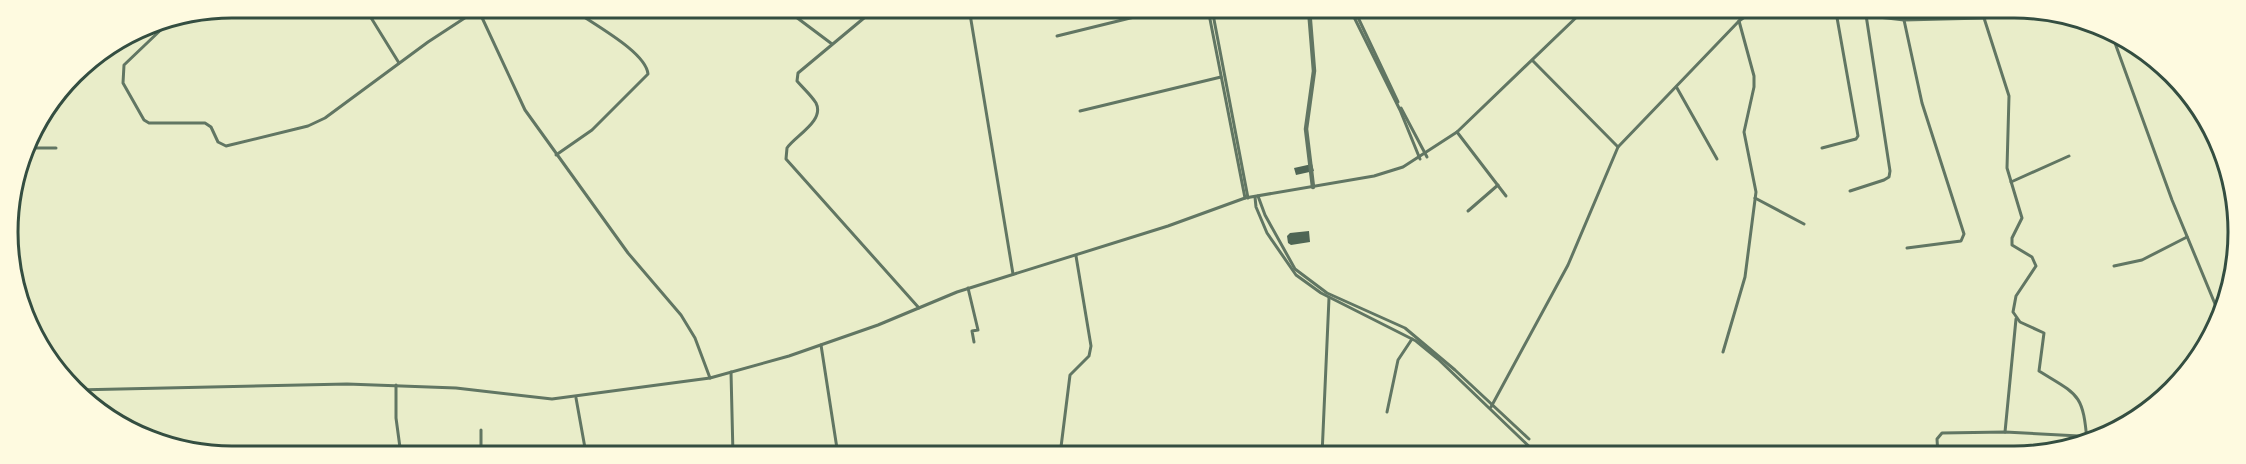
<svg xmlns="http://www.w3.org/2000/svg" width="2246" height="464" viewBox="0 0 2246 464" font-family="'Golos Text',sans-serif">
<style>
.building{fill:#4f6655}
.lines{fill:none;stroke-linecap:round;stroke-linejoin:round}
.minor{stroke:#617663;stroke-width:3}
.tertiary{stroke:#617663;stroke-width:4.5}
.rim{fill:none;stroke:#344e41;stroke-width:3}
</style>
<rect width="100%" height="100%" fill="#e9edc9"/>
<g class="building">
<path d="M1312,164L1314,171L1296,175L1294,168Z"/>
<path d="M1309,231L1310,242L1291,245L1288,243L1287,236L1290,233Z"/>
</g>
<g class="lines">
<g class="minor">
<path d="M365,8L399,63"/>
<path d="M784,8L832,44"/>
<path d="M876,8L798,73L797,81C803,88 811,95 816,103C825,121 795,136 787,148L786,159L919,308"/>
<path d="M969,8L1013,274"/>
<path d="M478,9L525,110L628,253L681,315L695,338L710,378"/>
<path d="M1208,9L1245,198"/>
<path d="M1212,9L1248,198"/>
<path d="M1350,9L1400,110L1420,159"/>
<path d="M1354,9L1398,102"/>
<path d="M1810,9L1904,20L1984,18L2044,10"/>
<path d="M1984,18L2009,96L2007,168L2022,218L2012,238V245L2032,257L2036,266L2016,296L2013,312L2020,322L2044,333L2039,371C2078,395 2083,393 2087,441"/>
<path d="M1904,20L1922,103L1964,234L1961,241L1907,248"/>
<path d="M168,23L124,65L123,83L144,120L149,123H205L211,127L218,142L226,146L308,126L325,118L428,42L480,8"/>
<path d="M2111,32L2172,200L2220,316"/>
<path d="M1057,36L1171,8"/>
<path d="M1533,61L1618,147"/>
<path d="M1677,88L1717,159"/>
<path d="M1401,108L1427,157"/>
<path d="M1080,111L1221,77"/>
<path d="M1457,132L1506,196"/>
<path d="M24,148H56"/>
<path d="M1822,148L1856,139L1858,136L1836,12"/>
<path d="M556,155L592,130L648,74C646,51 589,22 571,8"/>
<path d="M2011,182L2069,156"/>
<path d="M1850,191L1884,180L1889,177L1890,171L1866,15"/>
<path d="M1258,196L1265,215L1295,269L1327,293L1405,328L1455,370L1529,439"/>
<path d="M1255,197L1256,207L1267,233L1296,275L1321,293L1416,341L1438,359L1539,456"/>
<path d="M1755,198L1804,224"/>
<path d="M1468,211L1498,185"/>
<path d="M2114,266L2142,260L2187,237"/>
<path d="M968,288L978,330L972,331L974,342"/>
<path d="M821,345L838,455"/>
<path d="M1723,352L1745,277L1756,192L1744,132L1754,87V76L1739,21"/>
<path d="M731,372L733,455"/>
<path d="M396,385V418L401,455"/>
<path d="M75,390L347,384L456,388L552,399L710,378L789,356L878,325L957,292L1168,226L1245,198L1374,176L1403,167L1457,132L1585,9"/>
<path d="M576,398L585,448L580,455"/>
<path d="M1491,407L1568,265L1618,147L1739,21L1756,9"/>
<path d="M1387,412L1398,360L1412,339"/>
<path d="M481,430V455"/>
<path d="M2005,432L2016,319"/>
<path d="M1060,455L1070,375L1089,356L1091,346L1076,256"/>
<path d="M1322,455L1329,298"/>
<path d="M1774,456L1786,450L1796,456"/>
<path d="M1938,456L1937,439L1942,433L2005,432L2098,437"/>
</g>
<path class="tertiary" d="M1309,9L1314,71L1306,129L1313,187"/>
</g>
<path d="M0 0H2246V464H0ZM232 18H2014A214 214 0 0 1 2228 232V232A214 214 0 0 1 2014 446H232A214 214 0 0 1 18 232V232A214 214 0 0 1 232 18Z" fill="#fefae0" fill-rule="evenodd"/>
<path class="rim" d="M232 18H2014A214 214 0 0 1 2228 232V232A214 214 0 0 1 2014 446H232A214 214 0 0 1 18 232V232A214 214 0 0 1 232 18Z"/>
</svg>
